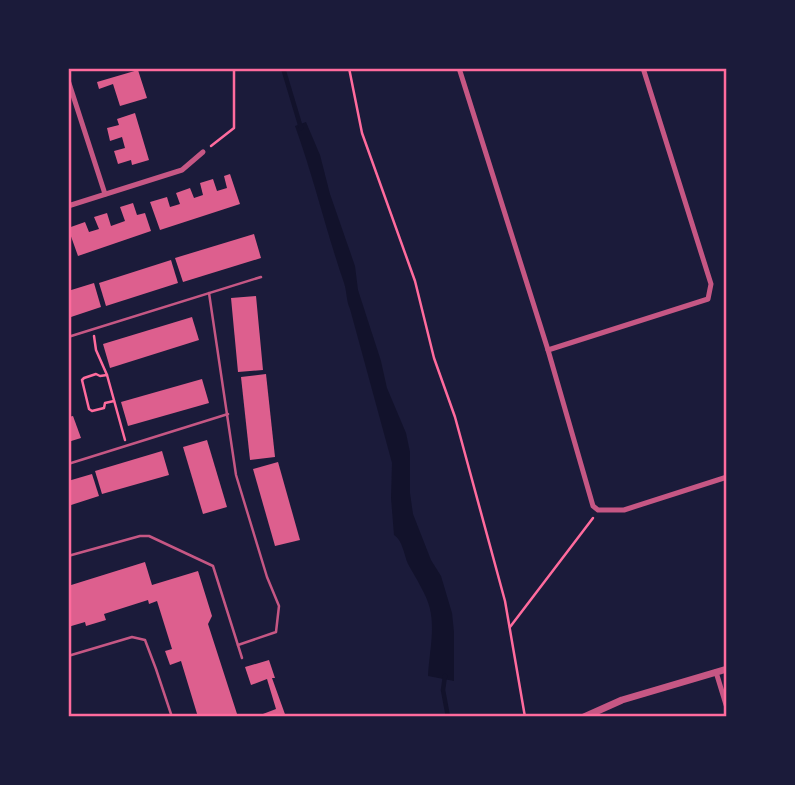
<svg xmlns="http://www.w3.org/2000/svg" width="795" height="785" font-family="'Times New Roman',serif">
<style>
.water{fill:#12122b}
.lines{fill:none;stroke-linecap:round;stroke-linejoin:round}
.stream{stroke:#12122b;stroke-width:4.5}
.building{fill:#dd5f8e}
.path{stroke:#ff6b9d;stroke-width:2.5}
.service{stroke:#c65784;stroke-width:2.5}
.minor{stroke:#c65784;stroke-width:5}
.tertiary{stroke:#c65784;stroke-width:7}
.neatline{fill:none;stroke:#ff6b9d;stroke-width:2.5}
</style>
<rect width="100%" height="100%" fill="#1b1b3a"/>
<path class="water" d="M306,122l14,33 10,39 25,72 3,24 23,71 6,27 19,45 4,19v41l3,21 18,46 10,16 11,37 2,19v49l-26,-5c1,-22 7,-45 2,-67 -4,-16 -14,-30 -22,-45 -4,-9 -5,-23 -14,-29l-3,-37 1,-35 -42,-154c-4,-9 -3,-17 -6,-26 -18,-52 -30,-105 -49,-157z"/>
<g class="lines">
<g class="stream">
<polyline points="283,68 301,128"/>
<polyline points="445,676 443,690 448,717"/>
</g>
</g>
<g class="building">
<polygon points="138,70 147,98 120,106 113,84 99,89 97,82"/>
<polygon points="135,113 149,160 132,165 131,160 118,164 114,151 125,148 122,137 110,141 107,128 119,125 117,119"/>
<polygon points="230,174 240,204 160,230 150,202 167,197 170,207 180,204 176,193 190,188 194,198 203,195 200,183 213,179 217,191 227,188 224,176"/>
<polygon points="133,203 137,215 145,213 151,231 78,256 68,228 85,222 89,232 99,229 94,217 107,213 111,226 125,221 120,207"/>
<polygon points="254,234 261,258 183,282 175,258"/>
<polygon points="171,260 178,283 106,306 99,283"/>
<polygon points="94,283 101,307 68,318 68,291"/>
<polygon points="256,296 263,370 238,372 231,298"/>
<polygon points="192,317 199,340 110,368 103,344"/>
<polygon points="266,374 275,457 250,460 241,377"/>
<polygon points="202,379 209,403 128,426 121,402"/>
<polygon points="73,416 81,438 68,442 68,417"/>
<polygon points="207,440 227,507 203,514 183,447"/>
<polygon points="162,451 169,475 102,494 95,471"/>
<polygon points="278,462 300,540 275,546 253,469"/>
<polygon points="92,474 99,496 68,506 68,481"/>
<polygon points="145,562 152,585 198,571 212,616 208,624 238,717 198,717 181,661 170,665 165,651 172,649 157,601 149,604 148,600 104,614 106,620 86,626 85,622 68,627 68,586"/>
<polygon points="269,660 275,678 272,678 286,717 255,717 276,709 267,679 251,685 245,667"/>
</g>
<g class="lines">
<g class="path">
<polyline points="349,68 362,133 415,281 434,358 455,417 505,601 525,717"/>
<polyline points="211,146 234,128 234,68"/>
<polyline points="94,336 96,350 107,375 125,440"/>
<polyline points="107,375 100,376 96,374 84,378 82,380 89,409 92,411 104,408 105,403 114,401"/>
<polyline points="510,627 593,518"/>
</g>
<g class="service">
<polyline points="209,293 236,475 267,577 279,606 276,632 238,645"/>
<polyline points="68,337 261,277"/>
<polyline points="68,464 228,414"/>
<polyline points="68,556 140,536 149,536 213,566 242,658"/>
<polyline points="68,656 132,637 145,640 156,669 172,717"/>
</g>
<g class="minor">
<polyline points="459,68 548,350 593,506 598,510 624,510 727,477"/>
<polyline points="68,80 105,194"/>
<polyline points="68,206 182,170 203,152"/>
<polyline points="548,350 708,299 711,284 643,68"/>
<polyline points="716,672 727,708"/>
</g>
<polyline class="tertiary" points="584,717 622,700 727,669"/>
</g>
<rect width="795" height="785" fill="none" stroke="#1b1b3a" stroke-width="140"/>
<rect x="70" y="70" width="655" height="645" class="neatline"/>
</svg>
